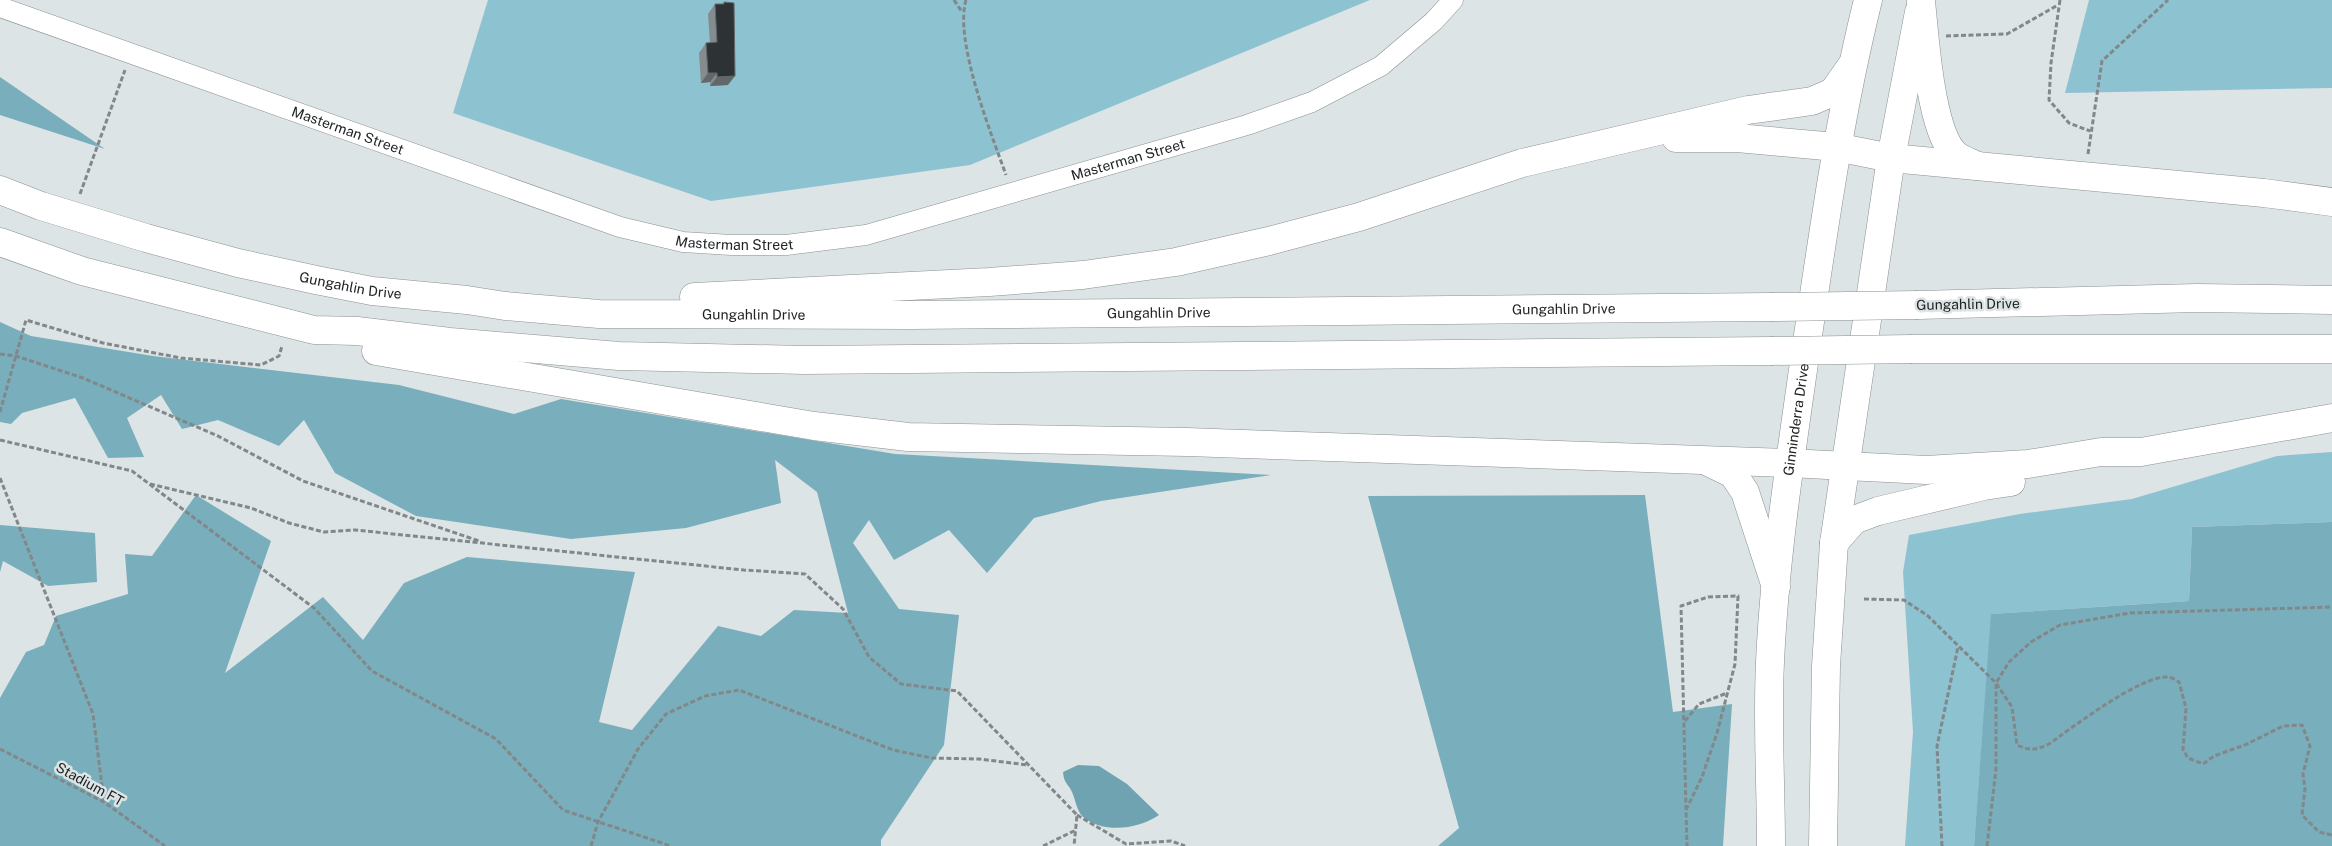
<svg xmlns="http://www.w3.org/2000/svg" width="2332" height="846" font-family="'Public Sans',sans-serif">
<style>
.green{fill:#8dc2d1}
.forest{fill:#79aebc}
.water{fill:#6fa3b1}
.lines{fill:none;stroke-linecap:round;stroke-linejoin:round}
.street-casing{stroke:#8a9092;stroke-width:21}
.primary-casing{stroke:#8a9092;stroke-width:29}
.highway-casing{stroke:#8a9092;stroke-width:29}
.path{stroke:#828789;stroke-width:3;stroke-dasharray:5 2.5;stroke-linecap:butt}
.street{stroke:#fff;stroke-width:20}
.primary{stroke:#fff;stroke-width:28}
.highway{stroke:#fff;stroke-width:28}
.highway-bridge-casing{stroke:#8a9092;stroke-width:29;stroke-linecap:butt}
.highway-bridge{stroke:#fff;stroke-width:28}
.wall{fill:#858c8d}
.shaded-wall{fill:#626869}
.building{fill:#2d3334;stroke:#626869}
.labels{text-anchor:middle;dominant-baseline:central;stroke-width:5;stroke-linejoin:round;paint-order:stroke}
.street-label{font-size:14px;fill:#212425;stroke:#dde4e6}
</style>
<rect width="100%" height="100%" fill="#dde4e6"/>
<g class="green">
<polygon points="488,0 1370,0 970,165 711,201 453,113"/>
<polygon points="2089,0 2332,0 2332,88 2065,93"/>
<polygon points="2332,452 2332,522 2192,527 2189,601 1992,614 1974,846 1905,846 1913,732 1903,572 1909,535 2020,514 2132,499 2277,456"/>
</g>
<g class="forest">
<polygon points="0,77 105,149 0,115"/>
<polygon points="0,322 31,336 153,356 399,385 514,414 561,399 895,454 1271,475 1101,501 1034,518 987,573 949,530 894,560 869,520 853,543 899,609 959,615 944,745 881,840 881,846 0,846 0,698 26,652 44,645 56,616 128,594 125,554 152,556 196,495 271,541 225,673 323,597 363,640 404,583 467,557 635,572 599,722 632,730 718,626 761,636 794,610 848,613 817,492 775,460 781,503 686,528 571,539 416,516 335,473 304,420 279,446 218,420 182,429 161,395 127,418 144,457 108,458 75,398 22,413 11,424 0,422"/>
<polygon points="1645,495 1673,712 1732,704 1723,846 1438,846 1459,828 1368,496"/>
<polygon points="2332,522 2332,846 1974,846 1991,614 2189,601 2192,527"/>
<polygon points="0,525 95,533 97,582 48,586 3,561 0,572"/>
</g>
<path class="water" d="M1078,765l21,1 28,18 32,31c-19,13 -52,19 -73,4 -9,-5 -10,-18 -14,-27 -4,-9 -8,-8 -9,-20z"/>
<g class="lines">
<g class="street-casing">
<g id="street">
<path id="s1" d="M0,7l620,220 63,15 48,3h55l80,-10 381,-110 65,-23 69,-36 53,-45 19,-21"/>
</g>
</g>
<g class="primary-casing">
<g id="primary">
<polyline points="1836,147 1891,158"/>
<polyline points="1790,463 1846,466"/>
<path id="s2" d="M1771,846c0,-61 -4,-123 -1,-184 5,-107 22,-214 37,-320 17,-115 33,-229 61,-342"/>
<polyline points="1823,846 1826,666 1834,543 1891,158 1919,12"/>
</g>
</g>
<g class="highway-casing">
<g id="highway">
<path d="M1921,2c4,34 9,133 36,154 6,4 14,7 21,10"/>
<polyline points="1676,138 1737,138 1836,147"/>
<polyline points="1891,158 2264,193 2332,202"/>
<path id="s3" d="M0,190l41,16 105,32 92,25 78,17 56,11 95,9 38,6 94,8 312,1 860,-8"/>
<polyline points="0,242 82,271 314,330 357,331 450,342 619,356 804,360 1771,351"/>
<polyline points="694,297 989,282 1083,275 1176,262 1269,241 1359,217 1522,163 1748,110 1812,101 1833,92 1852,65"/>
<polyline points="1918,305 2197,298 2332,300"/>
<polyline points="1912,349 2332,349"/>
<polyline points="376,351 814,426 908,437 1187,442 1790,463"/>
<polyline points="1706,461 1733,474 1745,492 1776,587"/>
<polyline points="1846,466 1926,470 2028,464 2101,452 2141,452 2332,418"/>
<polyline points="1834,543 1854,520 1878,511 1984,486 2011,482"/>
</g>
</g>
<g class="path">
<polyline points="954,0 962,12"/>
<path d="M966,0c-12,41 25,133 40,175"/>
<polyline points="2060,0 2051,63 2049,100 2069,123 2090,131"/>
<polyline points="1946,36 2007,34 2058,5"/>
<polyline points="2088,154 2102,61 2168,0"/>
<polyline points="80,194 125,70"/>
<polyline points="0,354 16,356 83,378 218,436 303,481 479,541"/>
<polyline points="0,412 26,320 103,343 181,358 261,365 279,356 282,346"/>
<polyline points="0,440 132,471 314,608 372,671 496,739 563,810 671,846"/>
<polyline points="0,478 93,714 104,802"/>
<polyline points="150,484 251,508 289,523 324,532 355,530 744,570 805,574 843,609 869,657 901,684 957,691 1077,815 1074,846"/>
<path d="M1864,599l40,1 24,16 68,67 16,24 5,38c12,6 20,5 32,-1 24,-17 92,-69 119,-67 3,0 8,3 11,5l7,26 -3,42 5,8 15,6 11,-8 31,-11 38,-19 19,-1 8,21 -7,28 2,15 -3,26 17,17 13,3"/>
<polyline points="1685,721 1699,704 1727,693"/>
<polyline points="0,749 104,802 165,846"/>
<polyline points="1686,810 1681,606 1708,597 1738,596 1735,664 1717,733 1702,777 1686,810 1687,846"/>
<polyline points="1077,815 1126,844 1171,841 1185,846"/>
<polyline points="591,846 598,822 638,749 666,714 705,696 739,690 893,750 932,758 979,759 1028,765"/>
<polyline points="1043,846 1076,830"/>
<polyline points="1942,846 1937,746 1958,647"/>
<polyline points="1987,846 1996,769 1996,683 2009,662 2031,642 2060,625 2130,613 2332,607"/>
</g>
<use href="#street" class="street"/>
<use href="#primary" class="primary"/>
<use href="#highway" class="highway"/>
<g class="highway-bridge-casing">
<g id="highway-bridge">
<polyline points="1771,307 1918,305"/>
<polyline points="1771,351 1912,349"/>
</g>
</g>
<use href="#highway-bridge" class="highway-bridge"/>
</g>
<polygon class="wall" points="724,2 728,85 710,86 710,82 701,83 699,53 706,43 710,43 708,14 715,4 722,4"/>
<g class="shaded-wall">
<polygon points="708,73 717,73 710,82 701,83"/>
<polygon points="735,76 728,85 710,86 717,77"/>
</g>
<polygon class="building" points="724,2 734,3 735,76 717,77 717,73 708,73 706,43 717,42 715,4 724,4"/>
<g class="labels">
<g class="street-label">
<text stroke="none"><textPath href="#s1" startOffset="369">Masterman Street</textPath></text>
<text stroke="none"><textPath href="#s1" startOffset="1179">Masterman Street</textPath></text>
<text stroke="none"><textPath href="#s1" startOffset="774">Masterman Street</textPath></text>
<text stroke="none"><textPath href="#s3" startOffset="364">Gungahlin Drive</textPath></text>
<text transform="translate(1968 304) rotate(-1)">Gungahlin Drive</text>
<text stroke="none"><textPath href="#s3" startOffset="1579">Gungahlin Drive</textPath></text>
<text stroke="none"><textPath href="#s3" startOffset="1174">Gungahlin Drive</textPath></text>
<text stroke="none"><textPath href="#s3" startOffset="769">Gungahlin Drive</textPath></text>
<text stroke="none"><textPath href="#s2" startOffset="428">Ginninderra Drive</textPath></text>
<text transform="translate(90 784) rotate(29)">Stadium FT</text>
</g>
</g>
</svg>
